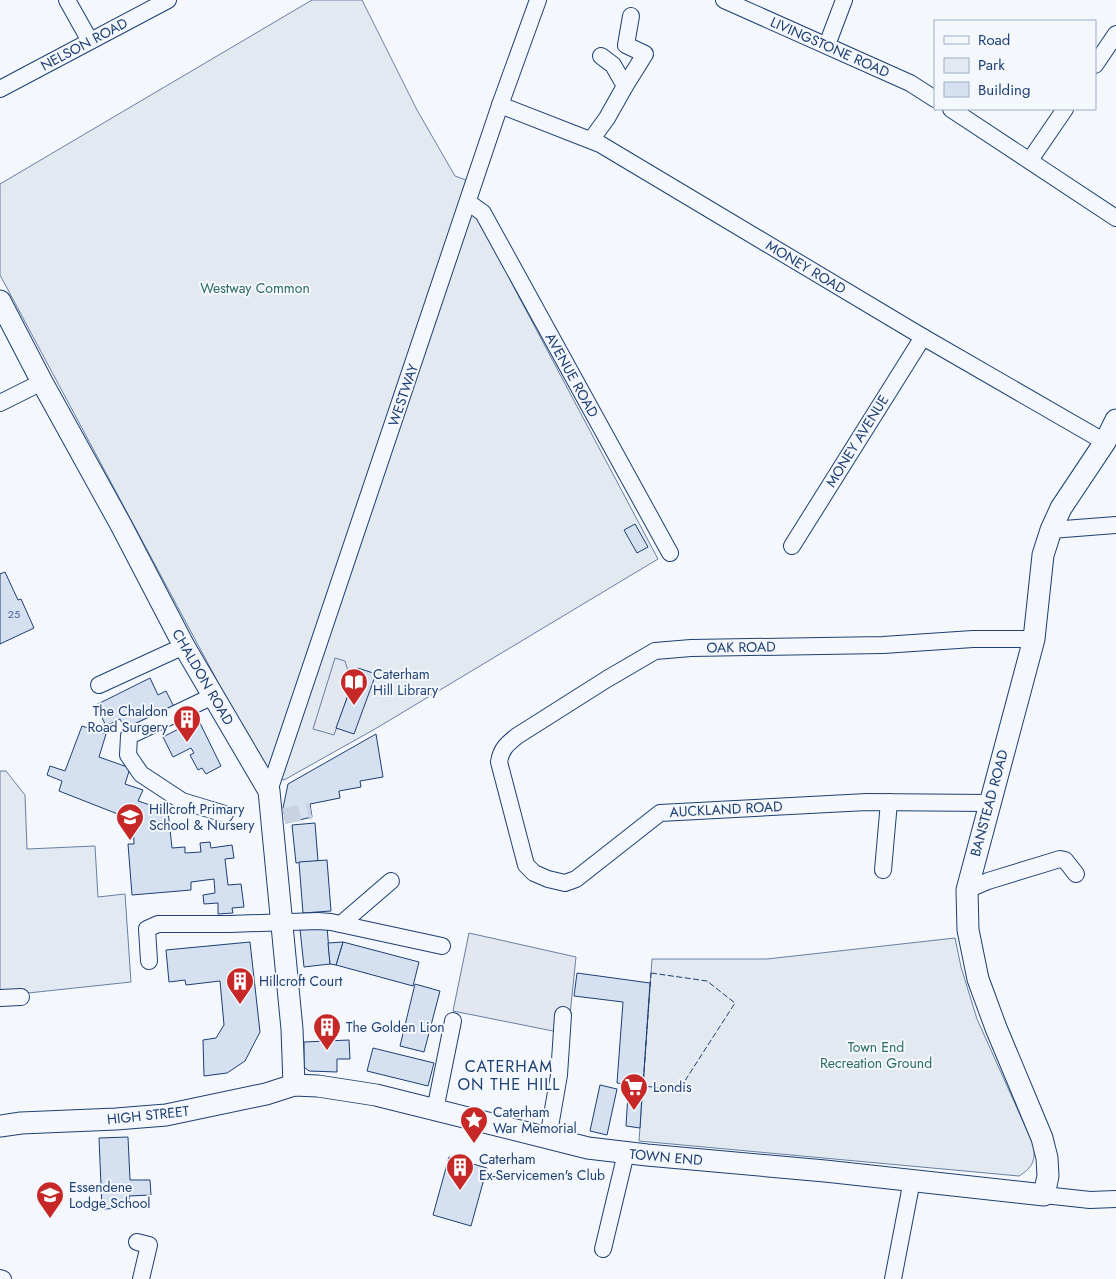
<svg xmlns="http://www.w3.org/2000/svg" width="1116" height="1279" font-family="Jost,sans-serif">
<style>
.green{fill:#e3e9f0;stroke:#687fa3}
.parking{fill:#e3e8f0;stroke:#687fa3}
.building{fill:#d5e0f0;stroke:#1d3f73}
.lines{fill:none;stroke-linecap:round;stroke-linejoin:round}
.minor-tunnel{stroke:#c9d2e0;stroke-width:16;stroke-dasharray:16 8;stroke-linecap:butt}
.minor-casing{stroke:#1d3f73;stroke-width:18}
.major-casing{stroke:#1d3f73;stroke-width:23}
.minor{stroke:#f4f7fb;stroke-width:16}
.major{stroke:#f4f7fb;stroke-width:21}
.fence{stroke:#1d3f73;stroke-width:1;stroke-dasharray:6 2.5;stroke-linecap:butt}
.labels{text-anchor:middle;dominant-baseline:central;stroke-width:4;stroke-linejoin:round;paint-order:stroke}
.number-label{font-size:11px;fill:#4b6792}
.street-label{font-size:14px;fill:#1d3f73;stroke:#f4f7fb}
.park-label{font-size:14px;fill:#2c6c60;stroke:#f4f7fb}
.poi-label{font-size:14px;fill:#1d3f73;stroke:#f4f7fb;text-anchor:start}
.quarter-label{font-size:16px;letter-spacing:1px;fill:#1d3f73;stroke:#f4f7fb}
</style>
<rect width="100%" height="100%" fill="#f4f7fb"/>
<g class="green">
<polygon points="312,0 362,0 417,110 455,176 466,180 458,205 478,216 519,297 658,559 375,729 284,780 266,772 0,275 0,184"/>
<polygon points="0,771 6,771 25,795 27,849 95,846 98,897 125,894 131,982 0,996"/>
<path d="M955,938l6,29 16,52 57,127c1,15 -1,21 -15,30l-380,-35 13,-182h115z"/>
</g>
<g class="parking">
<polygon points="335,658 345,661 352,684 334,735 313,729"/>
<polygon points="469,933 576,957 568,1034 453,1011"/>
</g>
<g class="building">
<polygon points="635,524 648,547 637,553 624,530"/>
<polygon points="5,572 18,600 21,599 34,628 0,644 0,574"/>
<polygon points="358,668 376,674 354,734 336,728"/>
<polygon points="150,678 158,695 166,691 174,707 126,731 120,719 106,726 96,705"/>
<polygon points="198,719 221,766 206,774 202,768 198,770 190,755 194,753 191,748 173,757 163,737"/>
<polygon points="82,726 106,734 99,757 130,768 125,784 143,790 138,801 168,811 172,848 185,847 185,853 201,852 200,843 210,842 211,848 232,845 234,858 225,859 228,885 241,884 244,907 232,908 233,913 218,914 218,903 204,904 203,895 215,893 214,879 191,882 191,890 132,895 128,844 134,844 133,820 59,791 62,781 47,775 50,766 65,771"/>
<polygon points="376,734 383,777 360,781 361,787 339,791 340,798 310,804 312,817 286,823 283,808 288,784"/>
<polygon points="315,823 318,861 296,863 292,825"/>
<polygon points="327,860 331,911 303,913 299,862"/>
<polygon points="327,926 330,964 304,967 300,929"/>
<polygon points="250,942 260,1032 245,1061 227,1073 204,1076 203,1040 216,1038 224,1025 220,981 186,985 185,980 169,982 166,950"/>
<polygon points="343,942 419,962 413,986 336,965"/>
<polygon points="343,942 336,965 330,964 328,943"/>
<polygon points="577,973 650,983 643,1086 617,1083 623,1002 574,996"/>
<polygon points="415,984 440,991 424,1052 400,1046"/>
<polygon points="349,1040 350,1059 337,1059 337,1072 309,1071 304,1067 304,1042"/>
<polygon points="373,1048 434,1063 428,1086 367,1071"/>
<polygon points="600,1085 617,1089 607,1135 590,1131"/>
<polygon points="628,1094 642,1095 640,1128 626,1126"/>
<polygon points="128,1137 130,1180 150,1180 151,1195 129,1196 129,1208 102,1209 99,1138"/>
<polygon points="449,1157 487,1168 471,1226 433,1215"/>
</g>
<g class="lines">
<polyline class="minor-tunnel" points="284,816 311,811"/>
<g class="minor-casing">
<g id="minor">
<polyline points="67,0 90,41"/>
<polyline points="724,0 910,83 935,99"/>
<polyline points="827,45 844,0"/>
<polyline points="1095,65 1116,34"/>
<polyline points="625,86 645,54 626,45 631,16"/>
<polyline points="0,89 168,0"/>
<polyline points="500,105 600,144 923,337 1105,442"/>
<polyline points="951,109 1116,218"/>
<polyline points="591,140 607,118 625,86 613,65 601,56"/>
<polyline points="1030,160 1065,109"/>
<polyline points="468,202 483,213 670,553"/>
<polyline points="0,403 42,382"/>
<polyline points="1051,530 1116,525"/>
<polyline points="792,546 923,337"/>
<polyline points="99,685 184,646"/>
<polyline points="213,696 129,736 128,755 141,774 182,801 225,814"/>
<polyline points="269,791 500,105 538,0"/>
<path d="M989,803l-122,-1 -207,11 -84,66 -11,4 -17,-4 -14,-6 -8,-8 -27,-103c2,-13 8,-18 18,-26l90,-57 48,-28 36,-3 192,-3 90,-6h61"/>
<polyline points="883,870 889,802"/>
<polyline points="967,890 988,881 1060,859 1065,860 1076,874"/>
<polyline points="341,924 391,881"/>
<polyline points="149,961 147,929 158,924 230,924 318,921 331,922 442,946"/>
<polyline points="0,998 21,997"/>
<polyline points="435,1110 453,1021"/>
<polyline points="548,1138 559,1075 563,1015"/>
<polyline points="1044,1195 1090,1200 1116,1199"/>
<polyline points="137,1242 149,1245 141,1279"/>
<polyline points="603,1249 626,1153"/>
<polyline points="0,1278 3,1279"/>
<polyline points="893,1279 912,1180"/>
</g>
</g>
<g class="major-casing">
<g id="major">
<polyline points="0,301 42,382 121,525 184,646 269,791 292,1029 294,1085"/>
<polyline points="0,1126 21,1123 116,1119 166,1115 266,1094 294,1085 318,1086 376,1095 588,1148 647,1155 825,1171 1044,1195 1048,1176 1047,1158 1042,1138 996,1028 978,979 968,930 967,890 1034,639 1043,555 1051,530 1061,508 1105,442 1116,420"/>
</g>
</g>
<use href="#minor" class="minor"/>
<use href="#major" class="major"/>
<polygon class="fence" points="651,973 707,981 735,1003 679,1090 643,1086"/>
</g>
<defs>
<g id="library-pin" transform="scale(1.4375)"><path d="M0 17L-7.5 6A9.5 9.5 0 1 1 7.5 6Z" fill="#c62828" stroke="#f4f7fb"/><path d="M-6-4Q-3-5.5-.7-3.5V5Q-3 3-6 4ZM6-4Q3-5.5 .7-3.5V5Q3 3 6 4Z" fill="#fff"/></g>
<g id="building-pin" transform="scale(1.4375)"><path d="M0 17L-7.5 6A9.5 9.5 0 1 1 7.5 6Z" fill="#c62828" stroke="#f4f7fb"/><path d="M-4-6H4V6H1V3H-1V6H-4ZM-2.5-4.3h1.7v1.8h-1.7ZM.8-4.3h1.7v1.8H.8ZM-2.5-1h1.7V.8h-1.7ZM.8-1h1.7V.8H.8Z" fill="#fff"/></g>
<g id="school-pin" transform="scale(1.4375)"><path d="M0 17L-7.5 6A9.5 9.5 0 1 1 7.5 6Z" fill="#c62828" stroke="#f4f7fb"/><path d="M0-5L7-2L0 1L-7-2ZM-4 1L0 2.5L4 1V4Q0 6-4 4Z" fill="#fff"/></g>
<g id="supermarket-pin" transform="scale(1.4375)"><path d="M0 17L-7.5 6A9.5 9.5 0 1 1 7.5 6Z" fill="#c62828" stroke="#f4f7fb"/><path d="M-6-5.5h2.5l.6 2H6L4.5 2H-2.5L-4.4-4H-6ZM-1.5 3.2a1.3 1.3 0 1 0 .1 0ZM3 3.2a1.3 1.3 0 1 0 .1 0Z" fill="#fff"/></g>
<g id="sight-pin" transform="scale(1.4375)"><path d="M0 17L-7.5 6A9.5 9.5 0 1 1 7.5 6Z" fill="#c62828" stroke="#f4f7fb"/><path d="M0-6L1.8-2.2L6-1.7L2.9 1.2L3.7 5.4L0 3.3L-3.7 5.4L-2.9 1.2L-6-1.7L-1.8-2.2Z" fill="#fff"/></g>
</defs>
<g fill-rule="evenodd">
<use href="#library-pin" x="354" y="682"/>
<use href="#building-pin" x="187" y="719"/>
<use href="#school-pin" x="130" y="817"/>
<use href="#building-pin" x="240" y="981"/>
<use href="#building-pin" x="327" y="1027"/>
<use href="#supermarket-pin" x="634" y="1087"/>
<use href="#sight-pin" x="474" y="1120"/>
<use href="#building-pin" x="460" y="1167"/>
<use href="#school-pin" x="50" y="1195"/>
</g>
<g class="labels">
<g class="number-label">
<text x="14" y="614">25</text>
</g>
<g class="street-label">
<text transform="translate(84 44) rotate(-28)">NELSON ROAD</text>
<text transform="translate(830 47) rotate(24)">LIVINGSTONE ROAD</text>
<text transform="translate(806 267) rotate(31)">MONEY ROAD</text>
<text transform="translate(572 375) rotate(61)">AVENUE ROAD</text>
<text transform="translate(403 395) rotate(-71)">WESTWAY</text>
<text transform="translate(857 441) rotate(-58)">MONEY AVENUE</text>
<text transform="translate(741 647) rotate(-1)">OAK ROAD</text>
<text transform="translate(203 677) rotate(60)">CHALDON ROAD</text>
<text transform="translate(989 803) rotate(-75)">BANSTEAD ROAD</text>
<text transform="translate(726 809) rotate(-3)">AUCKLAND ROAD</text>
<text transform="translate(148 1115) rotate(-6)">HIGH STREET</text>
<text transform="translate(666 1157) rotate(5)">TOWN END</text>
</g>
<g class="park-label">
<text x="255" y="288">Westway Common</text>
<text x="876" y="1047">Town End<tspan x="876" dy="16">Recreation Ground</tspan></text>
</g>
<g class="poi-label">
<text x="373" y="674">Caterham<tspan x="373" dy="16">Hill Library</tspan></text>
<text x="168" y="711" text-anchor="end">The Chaldon<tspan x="168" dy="16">Road Surgery</tspan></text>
<text x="149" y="809">Hillcroft Primary<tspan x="149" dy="16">School &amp; Nursery</tspan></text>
<text x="259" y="981">Hillcroft Court</text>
<text x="346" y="1027">The Golden Lion</text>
<text x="653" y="1087">Londis</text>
<text x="493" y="1112">Caterham<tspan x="493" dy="16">War Memorial</tspan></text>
<text x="479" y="1159">Caterham<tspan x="479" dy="16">Ex-Servicemen's Club</tspan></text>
<text x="69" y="1187">Essendene<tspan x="69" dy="16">Lodge School</tspan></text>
</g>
<g class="quarter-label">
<text x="509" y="1066">CATERHAM<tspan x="509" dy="18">ON THE HILL</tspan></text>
</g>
</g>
<rect x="934" y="20" width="162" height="90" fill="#f4f7fb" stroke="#9eadc5"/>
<rect x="944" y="36" width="25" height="8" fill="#f4f7fb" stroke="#9eadc5"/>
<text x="978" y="45" font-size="15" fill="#1d3f73">Road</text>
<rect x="944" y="58" width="25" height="15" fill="#e3e9f0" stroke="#9eadc5"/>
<text x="978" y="70" font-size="15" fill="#1d3f73">Park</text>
<rect x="944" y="82" width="25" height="15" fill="#d5e0f0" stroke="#9eadc5"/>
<text x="978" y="95" font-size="15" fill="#1d3f73">Building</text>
</svg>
